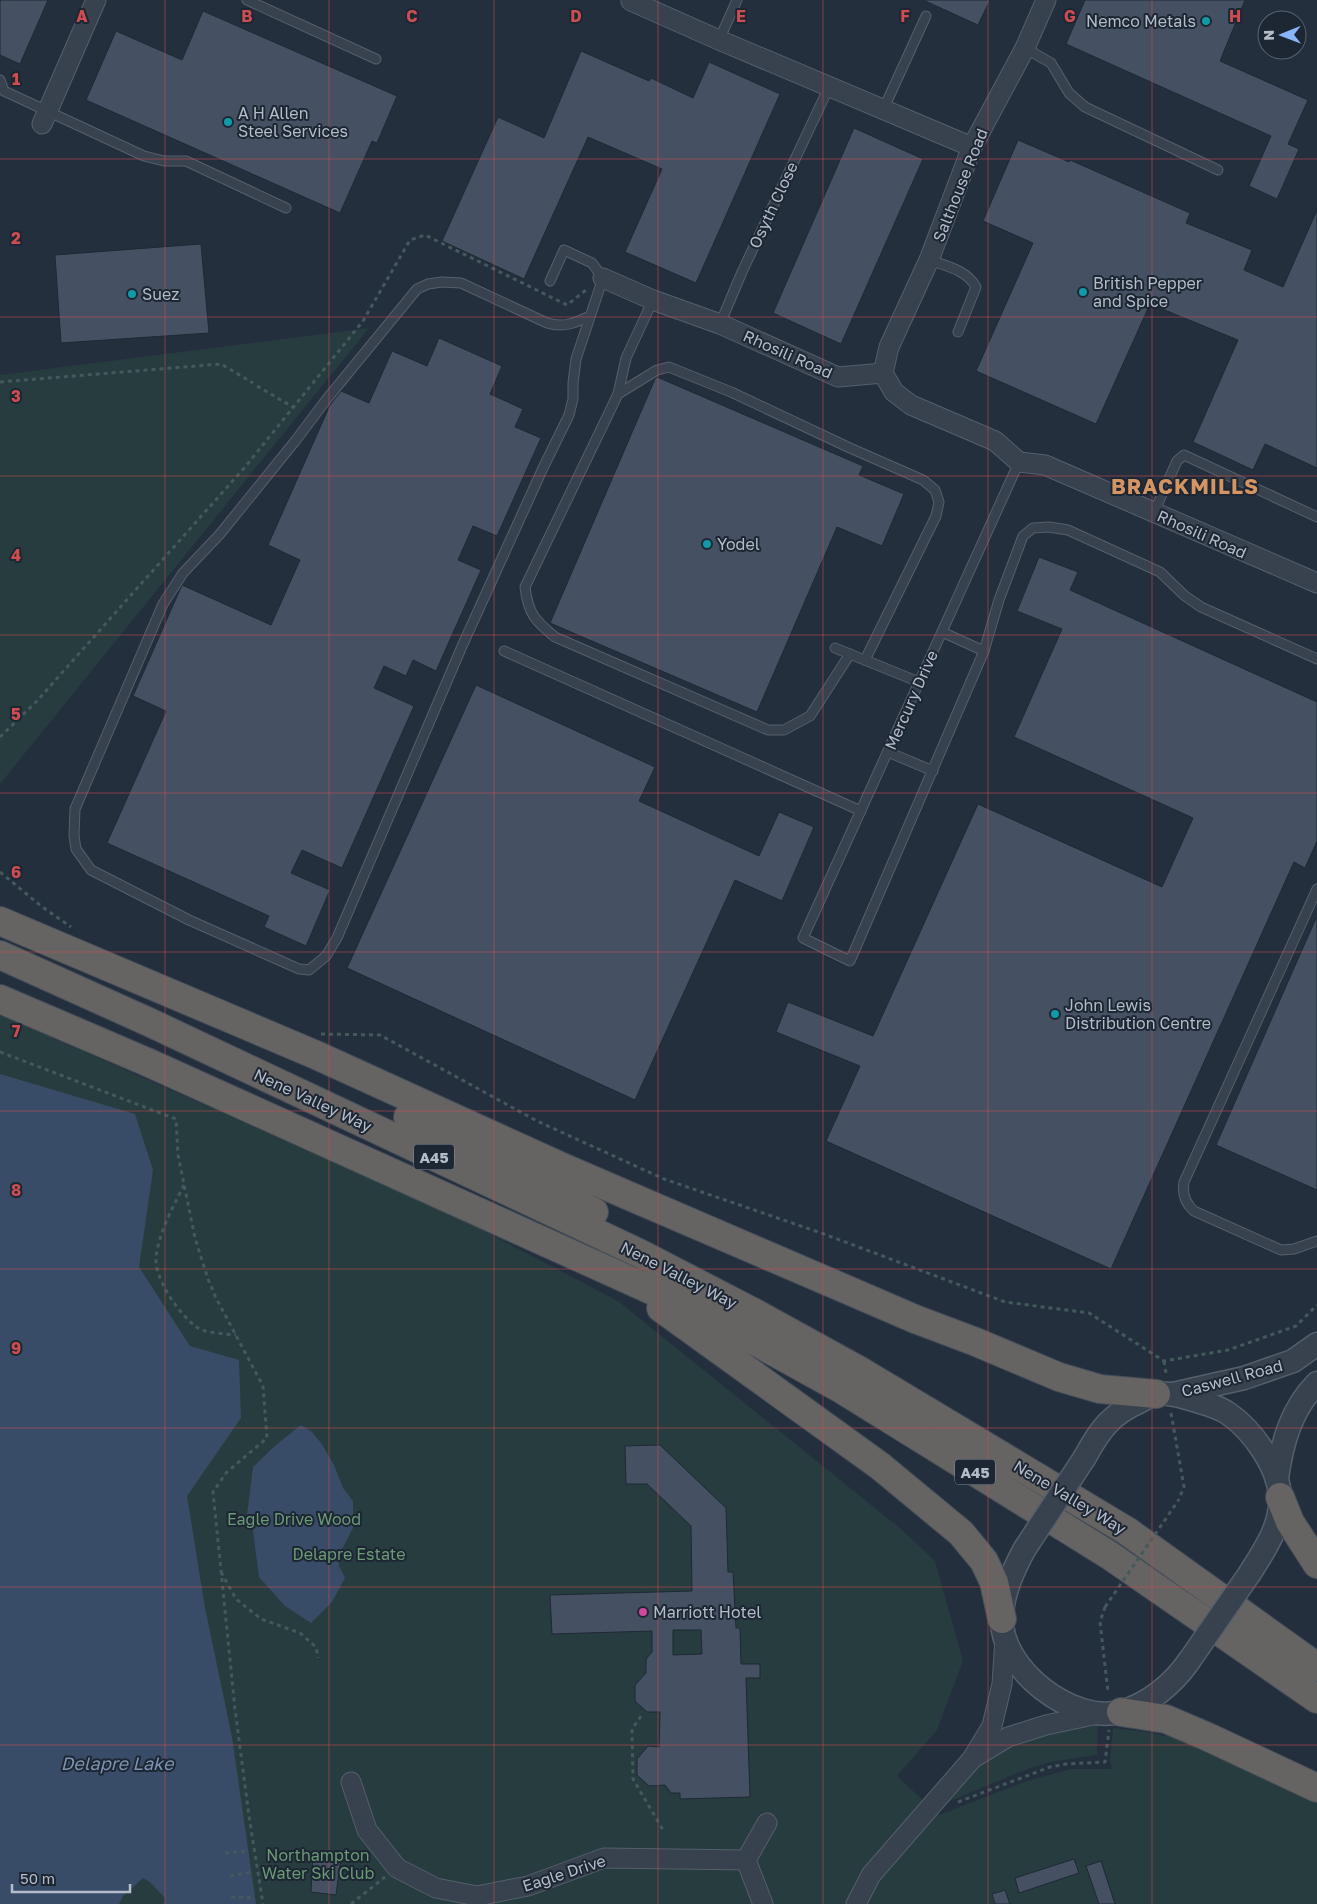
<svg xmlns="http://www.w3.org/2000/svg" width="1317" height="1904" font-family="'Golos Text',sans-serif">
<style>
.green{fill:#263c3f}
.water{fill:#394c67}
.building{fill:#455162;stroke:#1f2835;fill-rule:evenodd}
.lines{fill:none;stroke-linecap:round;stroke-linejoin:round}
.service-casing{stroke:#565f6c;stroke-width:11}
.minor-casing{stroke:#565f6c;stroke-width:21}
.tertiary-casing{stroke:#565f6c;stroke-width:25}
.trunk-casing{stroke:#434c59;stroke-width:30}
.path{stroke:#44595c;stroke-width:3;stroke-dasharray:4 4;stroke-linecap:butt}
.service{stroke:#38414e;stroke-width:9}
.minor{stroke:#38414e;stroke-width:19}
.tertiary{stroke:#38414e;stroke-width:22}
.trunk{stroke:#656462;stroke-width:28}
.tertiary-bridge-casing{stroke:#565f6c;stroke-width:25;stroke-linecap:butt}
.path-bridge{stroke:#44595c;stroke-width:3;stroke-dasharray:4 4;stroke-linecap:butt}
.tertiary-bridge{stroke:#38414e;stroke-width:22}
.grid{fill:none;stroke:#ce4d50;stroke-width:1;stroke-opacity:0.55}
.culture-dot{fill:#0f9aa8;stroke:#1d2633;stroke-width:2}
.hotel-dot{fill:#d1479c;stroke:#1d2633;stroke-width:2}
.labels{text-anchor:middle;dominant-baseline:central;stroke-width:4;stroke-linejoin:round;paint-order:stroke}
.shield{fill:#1d2633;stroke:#878f9c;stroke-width:1}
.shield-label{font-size:15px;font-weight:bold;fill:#b4bcc9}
.poi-label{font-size:16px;fill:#b4bcc9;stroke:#1d2633;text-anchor:start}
.street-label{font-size:16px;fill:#b4bcc9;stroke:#1d2633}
.park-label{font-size:16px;fill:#6b9a76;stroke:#1d2633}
.water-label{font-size:18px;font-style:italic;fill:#7c92b1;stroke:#1d2633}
.district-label{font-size:21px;font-weight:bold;letter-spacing:1px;fill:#d59563;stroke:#1d2633}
.grid-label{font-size:16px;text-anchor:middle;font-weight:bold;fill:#ce4d50;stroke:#1d2633;stroke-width:4;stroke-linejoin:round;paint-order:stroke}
</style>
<rect width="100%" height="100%" fill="#242f3e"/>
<g class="green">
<polygon points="369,328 0,784 0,375"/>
<polygon points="0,1013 46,1035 450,1213 618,1301 901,1529 935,1561 963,1661 937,1730 897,1776 939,1815 1027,1781 1071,1769 1112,1769 1110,1762 1113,1728 1146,1732 1186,1740 1317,1800 1317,1904 0,1904"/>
<path d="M1098,1725l-1,30 -47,7 -28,9 -74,31 -3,-1 1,-6c11,-10 22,-22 35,-30 40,-27 71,-34 117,-40z"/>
</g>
<g class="water">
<polygon points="0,1074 135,1114 153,1170 139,1267 190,1346 239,1360 241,1418 187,1496 205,1608 232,1737 256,1904 164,1904 165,1898 150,1882 143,1878 123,1896 119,1904 0,1904"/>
<polygon points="301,1425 311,1431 321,1443 334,1465 343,1488 353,1501 353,1528 340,1553 339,1566 345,1578 332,1602 311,1623 285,1606 259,1577 253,1531 247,1515 253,1467 276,1445"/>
</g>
<g class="building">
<polygon points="0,0 48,0 20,64 0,55"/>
<polygon points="923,0 990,0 978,25"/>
<polygon points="1085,0 1245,0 1220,61 1308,100 1288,144 1299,149 1277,199 1249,186 1271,136 1066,44"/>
<polygon points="203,11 397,96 377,143 372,141 340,213 86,100 116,31 182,60"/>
<polygon points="581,51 649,81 651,78 693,98 709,62 780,94 696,283 625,252 662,169 588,137 524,279 442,241 498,117 544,138"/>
<polygon points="854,128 923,159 841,344 773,313"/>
<polygon points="1018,140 1069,162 1070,160 1190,213 1186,223 1252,250 1244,270 1283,287 1317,210 1317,468 1265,444 1253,470 1193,442 1238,340 1150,304 1096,424 976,371 1033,243 983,221"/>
<polygon points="201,244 209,333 61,343 55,255"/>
<polygon points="439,338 502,366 490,394 523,409 515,427 541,438 497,536 473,526 458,560 481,570 436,671 413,660 406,676 384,666 374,688 414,706 342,868 302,850 291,873 330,890 306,946 264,927 269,916 107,843 166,711 133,696 182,585 271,625 300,560 268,545 330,405 341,391 369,403 392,351 427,366"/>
<polygon points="657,377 863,466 859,475 904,494 882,546 837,527 757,712 550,623 655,379"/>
<polygon points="1039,557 1078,572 1070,590 1317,702 1317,841 1305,868 1294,862 1111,1269 826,1141 860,1066 776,1032 788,1002 873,1036 978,804 1162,887 1193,818 1014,737 1062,629 1017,611"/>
<polygon points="476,685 655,767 639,801 759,856 779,812 814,827 782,901 735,880 635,1100 347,968"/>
<polygon points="1317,916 1317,1190 1216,1145"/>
<path d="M660,1445l66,63 2,64h5l3,56h4l1,36h19v14h-14l4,119 -70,2v-6h-9l-6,-8 -16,1 -12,-11v-16l11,-13 11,1 1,-35h-13l-12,-11v-16l11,-12v-14l6,-7v-21l-100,3 -2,-39 142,-4 -1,-65 -44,-42h-21l-1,-38zM673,1630h28l1,24 -29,1z"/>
<polygon points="313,1854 341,1857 336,1895 311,1892"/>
<polygon points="1074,1859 1079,1873 1019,1893 1015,1878"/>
<polygon points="1101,1861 1115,1904 1099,1904 1086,1866"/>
<polygon points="1005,1890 1010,1904 995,1904 992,1894"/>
</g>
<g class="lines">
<g class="service-casing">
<g id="service">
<polyline points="247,0 376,59"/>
<polyline points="719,40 737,0"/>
<polyline points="1025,48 1051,63 1069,93 1085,107 1218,170"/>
<polyline points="0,80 4,91 144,156 164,161 186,161 286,208"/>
<polyline points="883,110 926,16"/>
<path d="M929,260c17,6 38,10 47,27l-18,45"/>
<path d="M550,281l14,-31 28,13 11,15 -27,81 -3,24v16l-4,16 -26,53 -80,176 -126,294 -11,18 -17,14 -10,-1 -110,-49 -98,-50 -15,-21 -2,-13 1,-27 88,-205 20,-31 37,-39 76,-94 30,-40 91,-111 11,-5 14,-2 19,1 86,40c17,5 28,0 43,-7"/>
<polyline points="720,324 742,272 829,87"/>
<polyline points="618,394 626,358 653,300"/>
<polyline points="1154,512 1177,461 1184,455 1317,517"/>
<polyline points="942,632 984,651 850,961 803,938 1019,462"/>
<polyline points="835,648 919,682"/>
<polyline points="504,651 861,811"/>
<polyline points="984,651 999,600 1023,536 1033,528 1049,527 1068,530 1160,572 1185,596 1201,607 1317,659"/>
<path d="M850,654l-40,62 -26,14h-16l-213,-93c-20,-16 -27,-24 -30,-50l93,-193 39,-24 12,-3 62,25 119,56 73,32 12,10 4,12 -3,14 -71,144"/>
<polyline points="888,752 933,771"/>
<path d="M1317,889l-133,293c-2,11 1,21 10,29l87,39 13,-1 23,-8"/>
</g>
</g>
<g class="minor-casing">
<g id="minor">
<polyline points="631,1 719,40 972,147"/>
<polyline points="42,124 96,0"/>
<polyline points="603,278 653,300 720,324 838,377 883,373 894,392 911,405 995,441 1019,462 1045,465 1317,583"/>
<polyline points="883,373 889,347 929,260 972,147 1025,48 1046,0"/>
<polyline points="975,1757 1008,1737 1046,1725 1098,1714"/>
<polyline points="351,1782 367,1830 397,1868 436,1888 477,1896 528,1886 604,1858 746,1860"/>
<polyline points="763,1904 746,1860 767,1823"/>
<polyline points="856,1904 871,1875 972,1759 992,1726 1002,1684 1005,1638"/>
</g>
</g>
<g class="tertiary-casing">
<g id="tertiary">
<polyline points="1173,1394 1244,1378 1293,1361 1317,1344"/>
<path d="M1085,1457c14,-26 26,-43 54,-55 5,-3 12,-7 17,-8 12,-2 23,2 34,5 13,4 28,7 39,15 24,17 49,52 51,82 2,29 -15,53 -30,77"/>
<path d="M1277,1478c5,-35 14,-69 40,-95"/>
<path d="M1024,1550c-11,21 -22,44 -22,68 -2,51 70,106 118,94 28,-7 53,-28 69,-51"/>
</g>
</g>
<g class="trunk-casing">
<g id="trunk">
<polyline points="0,921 316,1055 562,1167 915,1319 976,1342 1059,1377 1100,1389 1156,1394"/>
<polyline points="0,955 151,1023 639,1253 753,1312 862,1372 1127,1531 1317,1667"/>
<polyline points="0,999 147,1062 713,1318 843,1390 1109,1555 1317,1699"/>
<polyline points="408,1117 594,1212"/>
<polyline points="661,1308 880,1466 961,1533 984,1561 994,1582 1002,1619"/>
<polyline points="1280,1497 1290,1522 1317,1564"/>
<polyline points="1121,1712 1166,1719 1208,1737 1317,1788"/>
</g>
</g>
<g class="path">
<polyline points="0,382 221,364 253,383"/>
<polyline points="257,386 293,407"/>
<polyline points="0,737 36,702 245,467 363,321 410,240 425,235 567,305 586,290"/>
<polyline points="0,872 41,906 71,927"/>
<polyline points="321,1034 380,1035 537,1121 664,1179 824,1234 1005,1302 1089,1313 1164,1361 1228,1350 1296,1326 1317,1305"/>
<polyline points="0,1052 176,1119 178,1155 195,1238 208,1279 216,1298 263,1386 267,1438 226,1473 213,1492 235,1709 249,1816 263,1904"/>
<path d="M184,1185c-11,22 -25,47 -28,72 -2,22 24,59 42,71 7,5 28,6 38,7"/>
<polyline points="1164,1361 1166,1373"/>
<polyline points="1171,1413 1184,1487 1178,1501"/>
<polyline points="221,1572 236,1599 261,1619 300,1633 316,1647 318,1658"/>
<polyline points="1105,1607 1100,1622 1108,1692"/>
<polyline points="641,1716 632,1729 633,1779 663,1830"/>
<polyline points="958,1802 1050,1767 1066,1764 1105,1762 1109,1730"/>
<polyline points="225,1853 249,1851"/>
<polyline points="230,1876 252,1872"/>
<polyline points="231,1897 255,1898"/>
<polyline points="351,1904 385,1877"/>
</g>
<use href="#service" class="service"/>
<use href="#minor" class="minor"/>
<use href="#tertiary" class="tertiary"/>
<use href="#trunk" class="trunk"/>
<g class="tertiary-bridge-casing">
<g id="tertiary-bridge">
<polyline points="1024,1550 1085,1457"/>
<polyline points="1189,1661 1250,1573"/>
</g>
</g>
<polyline class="path-bridge" points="1105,1607 1178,1501"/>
<use href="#tertiary-bridge" class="tertiary-bridge"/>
</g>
<path class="grid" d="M165,0v1904M329,0v1904M494,0v1904M658,0v1904M823,0v1904M988,0v1904M1152,0v1904M0,159h1317M0,317h1317M0,476h1317M0,635h1317M0,793h1317M0,952h1317M0,1111h1317M0,1269h1317M0,1428h1317M0,1587h1317M0,1745h1317"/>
<g class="culture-dot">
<circle cx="1206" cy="21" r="5"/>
<circle cx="228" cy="122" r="5"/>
<circle cx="1083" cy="292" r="5"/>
<circle cx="132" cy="294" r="5"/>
<circle cx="707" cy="544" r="5"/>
<circle cx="1055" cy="1014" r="5"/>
</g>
<circle class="hotel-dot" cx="643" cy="1612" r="5"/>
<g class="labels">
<g class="shield">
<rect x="414" y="1144.5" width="40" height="25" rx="4"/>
<rect x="955" y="1459.5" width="40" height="25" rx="4"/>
</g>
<g class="shield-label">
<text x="434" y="1157">A45</text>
<text x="975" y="1472">A45</text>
</g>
<g class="poi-label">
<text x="1196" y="21" text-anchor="end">Nemco Metals</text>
<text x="238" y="113">A H Allen<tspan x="238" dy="18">Steel Services</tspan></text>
<text x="1093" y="283">British Pepper<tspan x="1093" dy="18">and Spice</tspan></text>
<text x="142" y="294">Suez</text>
<text x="717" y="544">Yodel</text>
<text x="1065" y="1005">John Lewis<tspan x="1065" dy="18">Distribution Centre</tspan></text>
<text x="653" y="1612">Marriott Hotel</text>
</g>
<g class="street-label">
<text transform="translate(960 185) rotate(-68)">Salthouse Road</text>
<text transform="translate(773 205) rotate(-65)">Osyth Close</text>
<text transform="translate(788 354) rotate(24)">Rhosili Road</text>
<text transform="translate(1202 534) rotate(24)">Rhosili Road</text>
<text transform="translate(911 700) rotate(-66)">Mercury Drive</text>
<text transform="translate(313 1100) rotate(25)">Nene Valley Way</text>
<text transform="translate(679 1275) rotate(27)">Nene Valley Way</text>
<text transform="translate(1232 1378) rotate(-15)">Caswell Road</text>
<text transform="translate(1070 1497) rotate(31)">Nene Valley Way</text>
<text transform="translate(564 1873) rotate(-18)">Eagle Drive</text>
</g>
<g class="park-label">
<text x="294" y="1519">Eagle Drive Wood</text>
<text x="349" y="1554">Delapre Estate</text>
<text x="318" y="1855">Northampton<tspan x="318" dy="18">Water Ski Club</tspan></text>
</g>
<g class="water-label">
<text x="117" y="1763">Delapre Lake</text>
</g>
<g class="district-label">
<text x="1185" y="486">BRACKMILLS</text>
</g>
</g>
<g class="grid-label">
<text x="82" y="22">A</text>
<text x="247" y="22">B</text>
<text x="412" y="22">C</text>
<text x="576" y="22">D</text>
<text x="741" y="22">E</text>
<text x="905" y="22">F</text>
<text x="1070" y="22">G</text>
<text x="1235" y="22">H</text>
<text x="16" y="85">1</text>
<text x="16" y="244">2</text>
<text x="16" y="402">3</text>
<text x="16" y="561">4</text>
<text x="16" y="720">5</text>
<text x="16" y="878">6</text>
<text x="16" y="1037">7</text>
<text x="16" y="1196">8</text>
<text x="16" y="1354">9</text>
</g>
<g transform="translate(1282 35) rotate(269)"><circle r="24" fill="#1d2633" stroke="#59626f"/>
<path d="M0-4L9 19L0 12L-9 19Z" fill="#8ab4f8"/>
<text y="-8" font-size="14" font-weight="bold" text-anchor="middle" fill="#b4bcc9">N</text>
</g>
<path d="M12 1884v8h118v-8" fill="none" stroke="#b4bcc9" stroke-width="2.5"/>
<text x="20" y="1884" font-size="15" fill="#b4bcc9" stroke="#1d2633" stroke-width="4" paint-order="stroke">50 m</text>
</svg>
